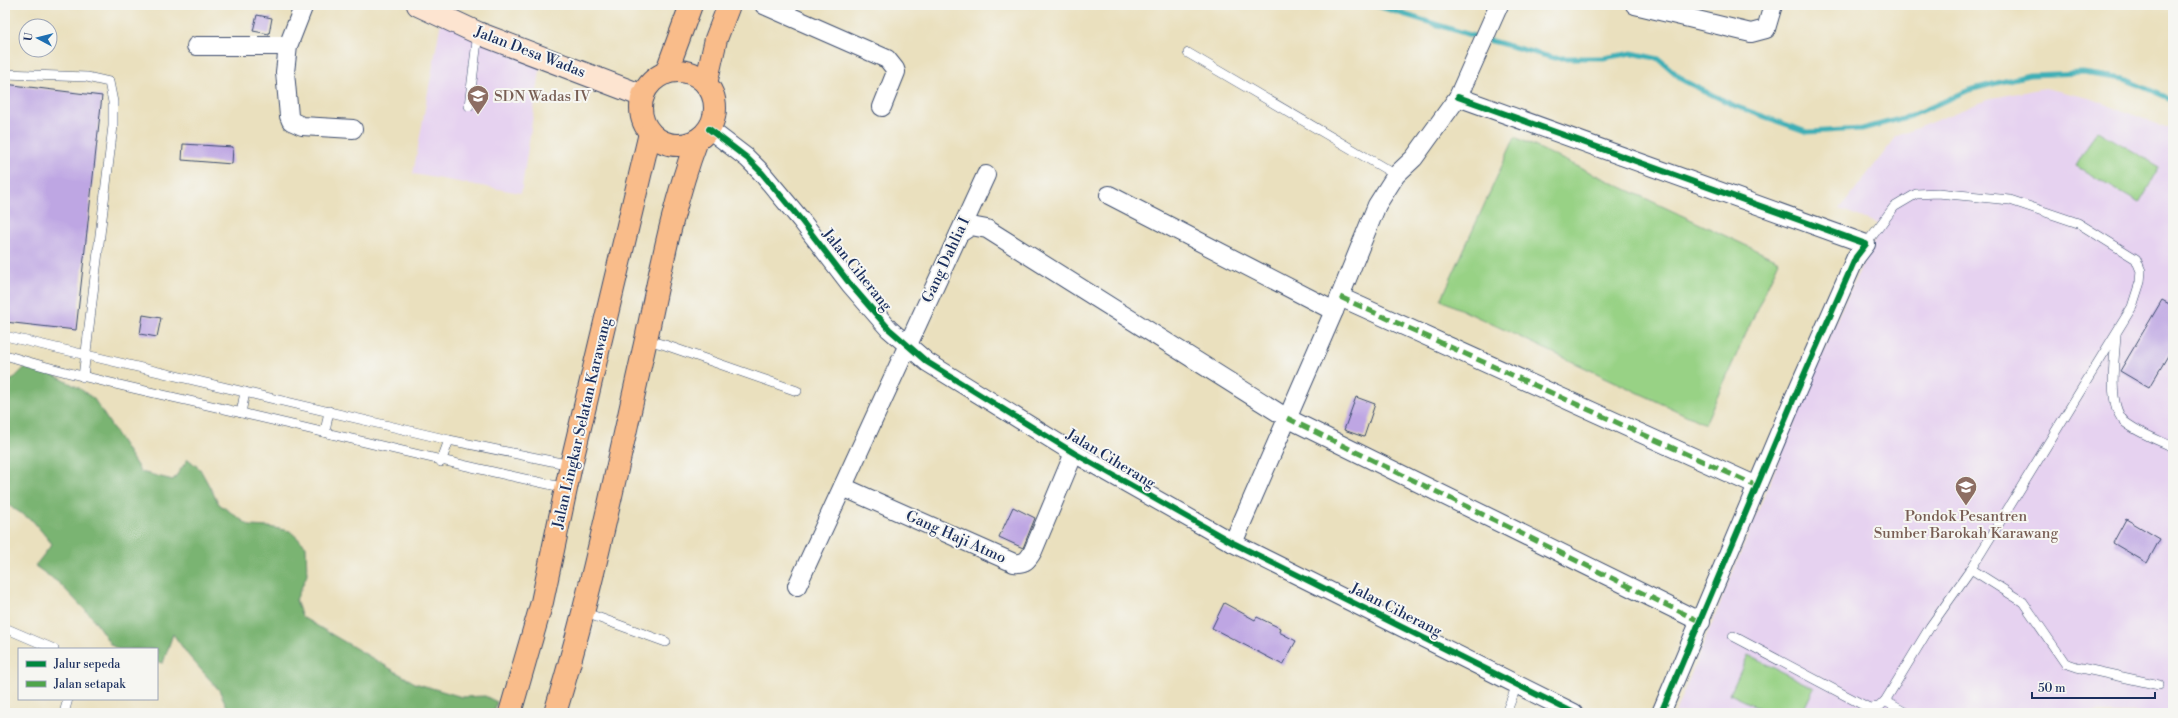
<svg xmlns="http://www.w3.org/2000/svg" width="2178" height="718" font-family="'Libre Bodoni',serif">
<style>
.built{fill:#e6d2f0}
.green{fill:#98d285;stroke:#5a8072}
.forest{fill:#7ab472;stroke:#4a7268}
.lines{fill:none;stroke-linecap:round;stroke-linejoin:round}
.stream{stroke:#3eafb6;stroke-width:5}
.building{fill:#bea6e3}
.service-casing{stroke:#3a4a6c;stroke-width:10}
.minor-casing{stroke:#3a4a6c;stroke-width:20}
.secondary-casing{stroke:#3a4a6c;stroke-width:24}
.primary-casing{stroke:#3a4a6c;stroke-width:24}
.service{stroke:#fff;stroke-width:9}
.minor{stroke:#fff;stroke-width:18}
.secondary{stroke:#fde4d0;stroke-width:22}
.primary{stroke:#f9bc8a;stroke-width:22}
.quiet{stroke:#4fa44a;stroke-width:5;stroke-dasharray:10 5;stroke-linecap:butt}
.cycleway-casing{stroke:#f6f6f2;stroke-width:8}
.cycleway{stroke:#00873e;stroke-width:6}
.labels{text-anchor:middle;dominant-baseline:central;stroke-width:4;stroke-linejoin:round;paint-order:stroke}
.street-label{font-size:15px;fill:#1b2f5e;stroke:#f6f6f2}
.education-label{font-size:15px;fill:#785e54;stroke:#f6f6f2;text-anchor:start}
</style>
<rect width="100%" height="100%" fill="#f6f6f2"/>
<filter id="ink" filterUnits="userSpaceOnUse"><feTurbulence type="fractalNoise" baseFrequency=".025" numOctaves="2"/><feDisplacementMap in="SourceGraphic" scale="8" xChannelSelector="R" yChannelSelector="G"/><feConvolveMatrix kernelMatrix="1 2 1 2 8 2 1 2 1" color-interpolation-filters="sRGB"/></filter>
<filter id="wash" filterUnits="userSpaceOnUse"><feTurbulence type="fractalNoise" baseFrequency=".012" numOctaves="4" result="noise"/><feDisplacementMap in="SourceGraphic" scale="16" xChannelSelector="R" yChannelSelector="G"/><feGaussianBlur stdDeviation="0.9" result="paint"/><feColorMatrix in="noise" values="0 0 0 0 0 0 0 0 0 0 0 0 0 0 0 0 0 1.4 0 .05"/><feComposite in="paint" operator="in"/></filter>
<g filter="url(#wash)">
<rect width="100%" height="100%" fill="#eae0be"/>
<g class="built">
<polygon points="442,16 542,58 521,193 413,174"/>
<polygon points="2045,88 2089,98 2173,130 2173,699 2169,713 1675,713 1839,314 1881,225 1840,209 1897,136 1992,98"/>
</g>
<g class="green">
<polygon points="2097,130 2160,167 2139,203 2076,166"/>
<polygon points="1515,137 1779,261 1705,424 1441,300"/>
<polygon points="1748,655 1814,688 1802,713 1770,713 1730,694"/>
</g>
<polygon class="forest" points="32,366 50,373 79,388 94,399 141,472 173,480 188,459 200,469 219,504 250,526 269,527 290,531 306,546 307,575 296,600 302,617 415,683 462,697 485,696 497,702 494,713 230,713 219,690 188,655 173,634 163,663 157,662 157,649 118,649 111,645 92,617 59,583 35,566 52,544 33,521 5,503 5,380 12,380 24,368"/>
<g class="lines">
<g class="stream">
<polyline points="1374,5 1480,38"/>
<polyline points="1488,40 1554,58 1604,58 1632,53 1659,59 1684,81 1735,106 1807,132 1862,129 1911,116 1969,90 2029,75 2083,73 2124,79 2173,100"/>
</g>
</g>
<g id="blocks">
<g class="building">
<polygon points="257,15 272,18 269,34 253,31"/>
<polygon points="5,84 102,96 76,330 5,322"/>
<polygon points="183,144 233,147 232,164 182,160"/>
<polygon points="2162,300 2173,306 2173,347 2149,388 2120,371"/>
<polygon points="143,315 161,318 157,337 140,334"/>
<polygon points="1356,397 1375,404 1364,437 1344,430"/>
<polygon points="1013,507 1035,518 1023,548 999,537"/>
<polygon points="2126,519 2160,539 2147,563 2113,543"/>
<polygon points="1224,603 1255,620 1257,617 1280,628 1279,632 1296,641 1283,665 1212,628"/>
</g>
</g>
</g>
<g filter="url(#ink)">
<use href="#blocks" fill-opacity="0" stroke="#3a4a6c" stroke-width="1"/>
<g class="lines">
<g class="service-casing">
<g id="service">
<polyline points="1188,53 1396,175"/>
<polyline points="5,74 87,77 109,82 113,102 113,126 83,377"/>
<polyline points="469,106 478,33"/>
<path d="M2116,335c-1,23 -10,72 10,88 13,10 32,17 47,24"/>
<polyline points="5,336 449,440 571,465"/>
<polyline points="646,340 665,345 797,391"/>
<path d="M5,355c82,25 166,41 249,61 104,24 207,50 312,72"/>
<polyline points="241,413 245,392"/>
<polyline points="325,432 329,411"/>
<polyline points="441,462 449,440"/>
<polyline points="1971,569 2023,602 2065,663 2077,667 2159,685"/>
<polyline points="583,612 666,642"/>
<polyline points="5,628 54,649"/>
<polyline points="1733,636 1869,708 1879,707 1885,701 1930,627 1971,569 2132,307 2140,282 2141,271 2136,259 2078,223 2010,200 1938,193 1916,194 1894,207 1866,244"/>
<polyline points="1885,701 1906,713"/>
<polyline points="64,713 68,699"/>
<polyline points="1506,713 1517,685"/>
</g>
</g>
<g class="minor-casing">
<g id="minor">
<polyline points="304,5 288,46 285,72 289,116 291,121 302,126 353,129"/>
<polyline points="764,5 887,59 895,69 896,72 882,107"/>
<polyline points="1635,5 1751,33 1766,29 1773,5"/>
<polyline points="196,46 288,46"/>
<polyline points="1458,97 1866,244 1856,257 1794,398 1661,713"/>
<polyline points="709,129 747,158 761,172 801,220 850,284 889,329 927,362 1074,453 1233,543 1574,713"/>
<polyline points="1109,195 1334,311"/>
<polyline points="959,234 971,226 987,229 1287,418 1701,622"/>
<polyline points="1340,297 1757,486"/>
<path d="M843,487l171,76c11,1 14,-3 19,-12l41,-98"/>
<polyline points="1233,543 1334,311 1377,205 1396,175 1414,158 1458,97 1499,5"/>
<polyline points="797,586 986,175"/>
</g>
</g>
<g class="secondary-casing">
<polyline id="secondary" points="418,5 478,33 643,96"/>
</g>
<g class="primary-casing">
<g id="primary">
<circle cx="678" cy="108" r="37"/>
<polyline points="666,73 691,5"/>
<polyline points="706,84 716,39 729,5"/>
<polyline points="510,713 542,602 571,465 650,133"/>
<path d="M555,713c37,-121 62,-246 90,-369 15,-69 27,-138 52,-204"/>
</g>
</g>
<use href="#service" class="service"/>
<use href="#minor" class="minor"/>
<use href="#secondary" class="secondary"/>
<use href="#primary" class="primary"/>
<g class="quiet">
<polyline points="1340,297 1757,486"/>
<polyline points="1287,418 1701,622"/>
</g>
<g class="cycleway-casing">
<g id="cycleway">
<polyline points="1458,97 1866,244 1856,257 1794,398 1661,713"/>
<polyline points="709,129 747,158 761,172 801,220 850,284 889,329 927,362 1074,453 1233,543 1574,713"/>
</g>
</g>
<use href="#cycleway" class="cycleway"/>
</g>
</g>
<defs>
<g id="school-pin" transform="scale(1.15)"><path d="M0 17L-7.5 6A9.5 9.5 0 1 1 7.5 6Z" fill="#8d6e63" stroke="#f6f6f2"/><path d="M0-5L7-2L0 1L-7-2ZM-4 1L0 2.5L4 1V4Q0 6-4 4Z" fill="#fff"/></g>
</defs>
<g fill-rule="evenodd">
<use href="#school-pin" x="478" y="96"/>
<use href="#school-pin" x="1966" y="487"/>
</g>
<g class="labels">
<g class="street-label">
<text transform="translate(530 52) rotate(21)">Jalan Desa Wadas</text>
<text transform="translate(946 260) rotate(-65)">Gang Dahlia I</text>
<text transform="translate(857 270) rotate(51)">Jalan Ciherang</text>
<text transform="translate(582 423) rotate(-77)">Jalan Lingkar Selatan Karawang</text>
<text transform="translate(1111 459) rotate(31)">Jalan Ciherang</text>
<text transform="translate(956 537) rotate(24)">Gang Haji Atmo</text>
<text transform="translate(1396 610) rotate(27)">Jalan Ciherang</text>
</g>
<g class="education-label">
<text x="494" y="96">SDN Wadas IV</text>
<text x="1966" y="516" text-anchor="middle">Pondok Pesantren<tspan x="1966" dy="17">Sumber Barokah Karawang</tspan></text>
</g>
</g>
<rect width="2178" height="718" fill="none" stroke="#f6f6f2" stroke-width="20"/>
<rect x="18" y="648" width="140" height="52" fill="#f6f6f2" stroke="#9ea6b7"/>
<rect x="26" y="661" width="20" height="6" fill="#00873e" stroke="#9ea6b7"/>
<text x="54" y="668" font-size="12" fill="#1b2f5e">Jalur sepeda</text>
<rect x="26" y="681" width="20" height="6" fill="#4fa44a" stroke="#9ea6b7"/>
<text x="54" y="688" font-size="12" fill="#1b2f5e">Jalan setapak</text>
<g transform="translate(38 38) rotate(277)"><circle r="19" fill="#f6f6f2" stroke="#9ea6b7"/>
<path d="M0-3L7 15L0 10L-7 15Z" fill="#1f6fb2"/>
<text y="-6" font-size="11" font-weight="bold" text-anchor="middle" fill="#1b2f5e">U</text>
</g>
<path d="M2032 692v6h123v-6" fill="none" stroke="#1b2f5e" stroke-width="2"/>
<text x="2038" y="692" font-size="12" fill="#1b2f5e" stroke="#f6f6f2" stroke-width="3" paint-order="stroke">50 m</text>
</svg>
